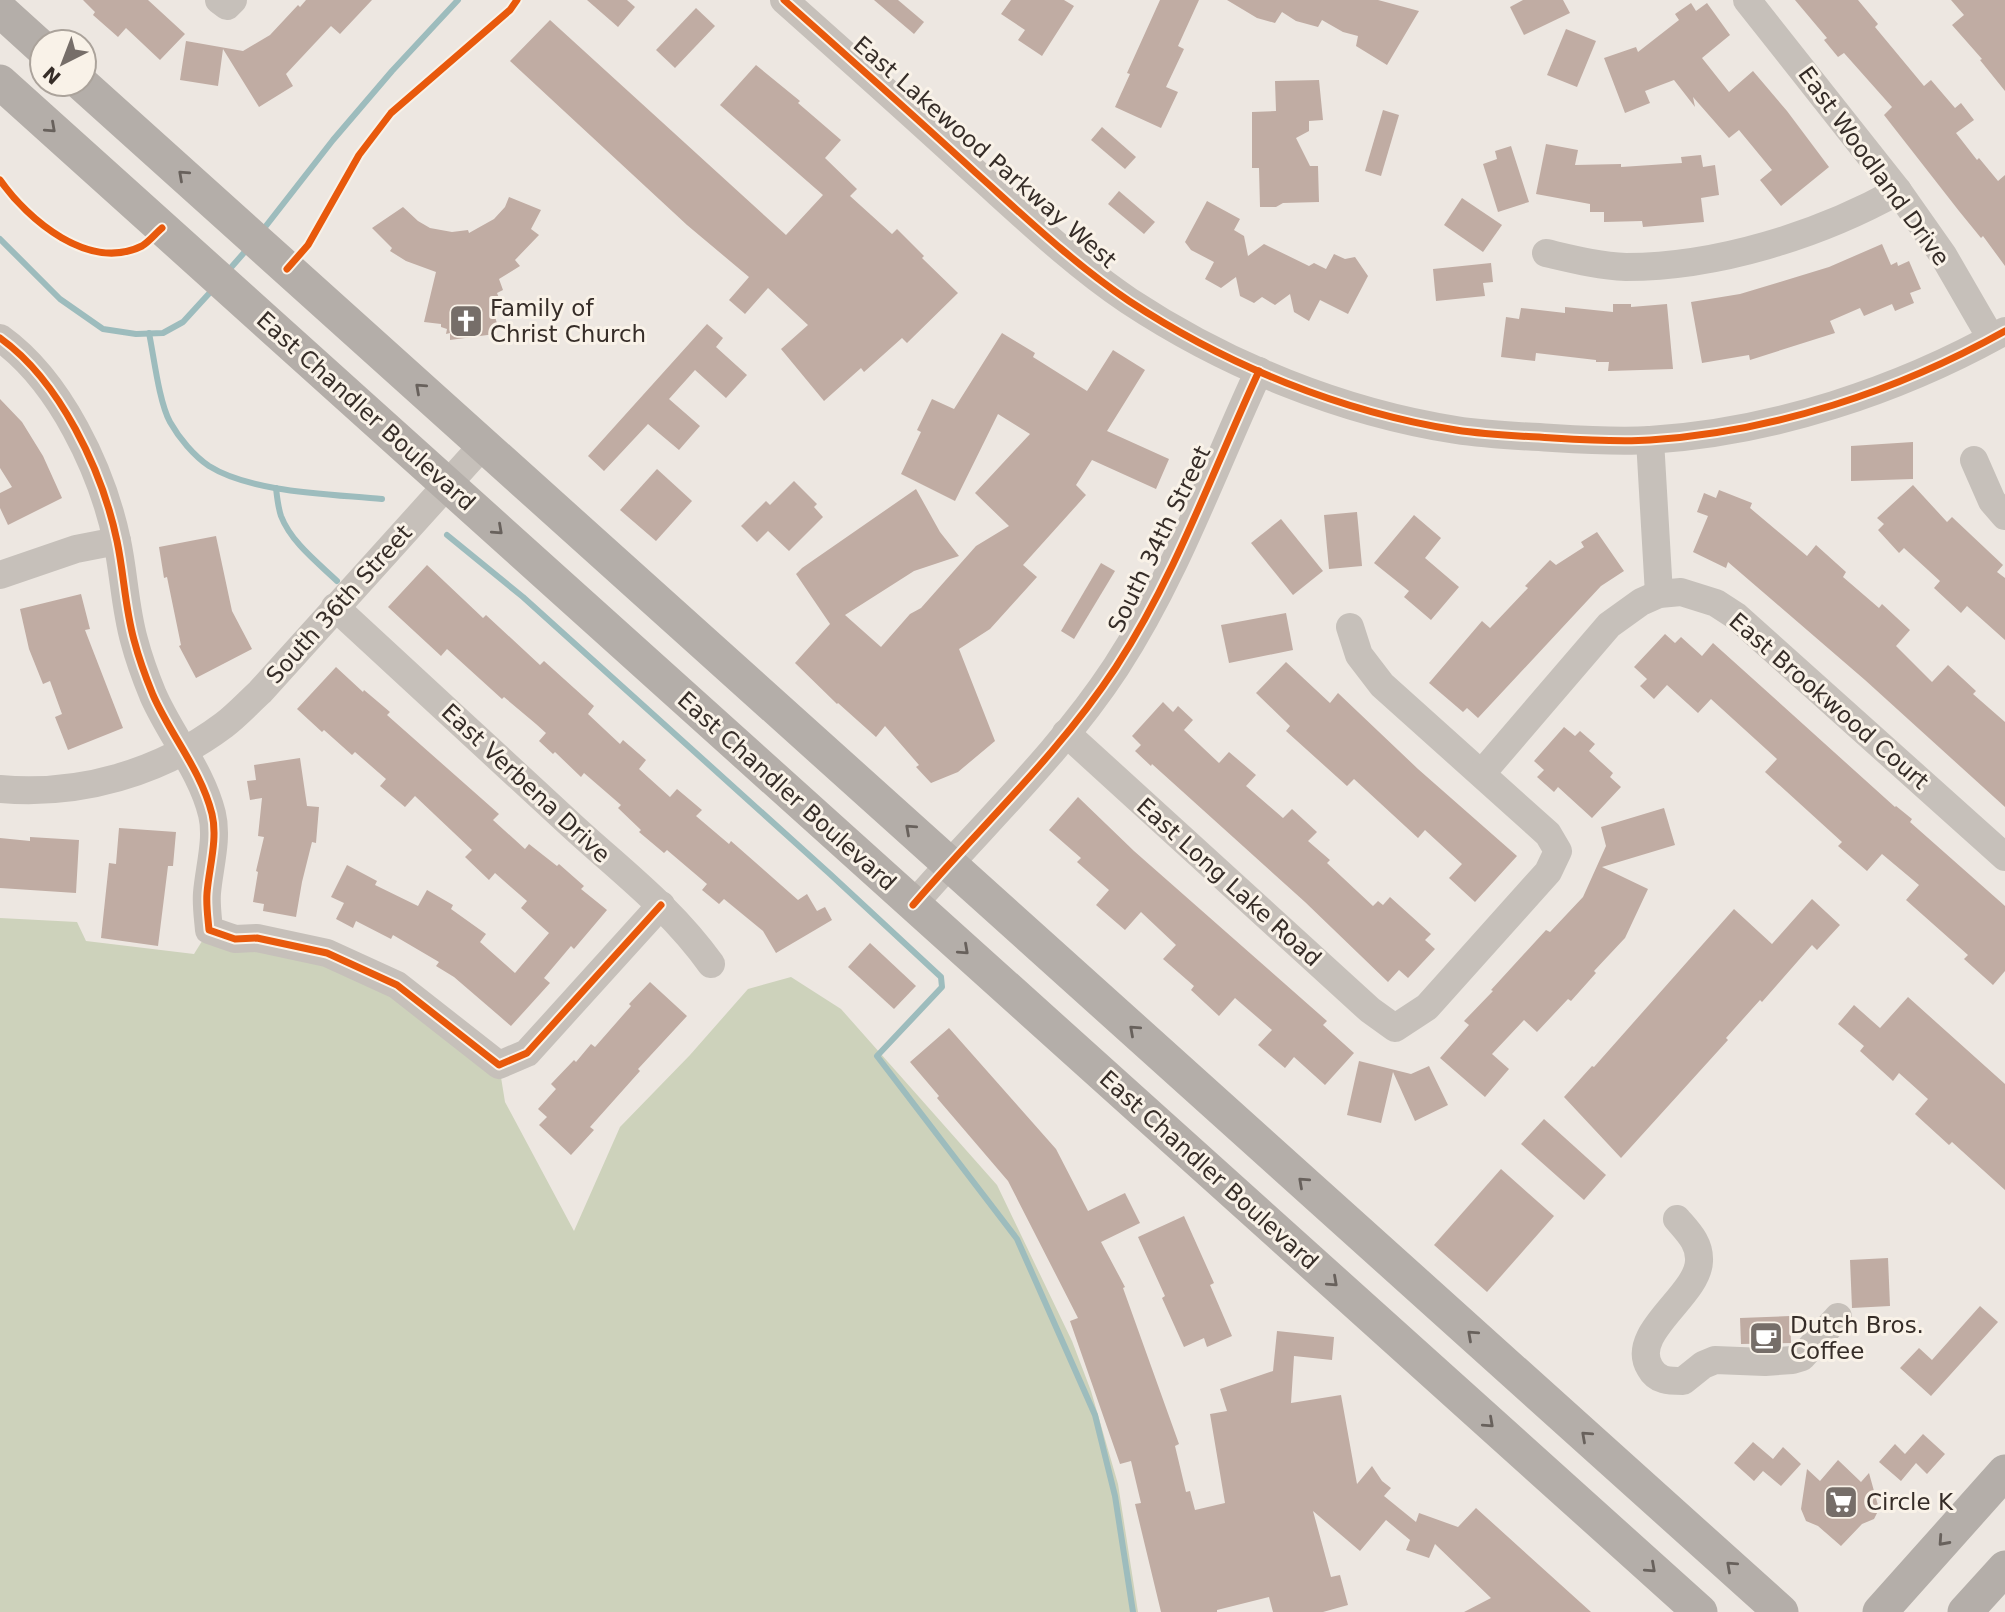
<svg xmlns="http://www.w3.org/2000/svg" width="2005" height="1612" font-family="'DejaVu Sans',sans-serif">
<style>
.green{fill:#cdd2bb}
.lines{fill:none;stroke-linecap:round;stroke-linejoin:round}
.stream{stroke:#9dbcbd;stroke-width:6}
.building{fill:#c0aca3}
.minor{stroke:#c6c0ba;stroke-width:28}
.major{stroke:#b4aea9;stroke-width:35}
.cycleway-casing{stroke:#f9f2e8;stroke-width:11}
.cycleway{stroke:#e8590c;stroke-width:7}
.oneway{stroke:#68615c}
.labels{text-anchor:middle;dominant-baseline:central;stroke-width:6;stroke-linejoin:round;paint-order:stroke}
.street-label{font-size:23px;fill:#362d28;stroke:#f9f2e8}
.poi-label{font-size:23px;fill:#362d28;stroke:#f9f2e8;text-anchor:start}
</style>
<rect width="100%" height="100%" fill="#ede7e1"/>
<polygon class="green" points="0,918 77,922 86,941 194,954 209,930 327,953 499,1065 505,1102 574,1231 620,1127 690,1055 748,989 791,977 841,1009 997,1185 1072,1341 1091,1391 1118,1484 1138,1612 0,1612"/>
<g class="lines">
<g class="stream">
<polyline points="262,231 333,140 392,71 458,0"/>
<polyline points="0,239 60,299 103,329 136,334 163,333 183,322 215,287"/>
<polyline points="228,271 249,247"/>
<path d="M149,333c5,24 10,69 21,89 9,16 24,34 39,44 43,27 123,28 173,33"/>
<path d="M276,488c1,9 2,19 5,28 10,26 36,46 56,65"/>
<polyline points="447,535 523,597 830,874 941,977 942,987 877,1056 1017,1239 1095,1415 1115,1496 1133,1612"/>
</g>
</g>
<g class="building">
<polygon points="83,0 148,0 185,34 160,60 126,28 118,37 93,15 95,12"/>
<polygon points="306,0 372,0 340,34 331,26 286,74 293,86 259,107 223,49 218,86 180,80 186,41 243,51 270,35 298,5 300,7"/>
<polygon points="587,0 627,0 635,7 618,27"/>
<polygon points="874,0 898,0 924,22 914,34"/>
<polygon points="1011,0 1064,0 1074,6 1042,56 1018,40 1025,30 1001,14"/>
<polygon points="1160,0 1199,0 1178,46 1184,49 1166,87 1178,92 1161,128 1115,107 1130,74 1127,73"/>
<polygon points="1227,0 1378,0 1419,11 1387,65 1356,46 1358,36 1343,32 1322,20 1318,27 1296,21 1282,12 1275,23 1257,18"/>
<polygon points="1523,0 1563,0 1570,13 1524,35 1510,7"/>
<polygon points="1795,0 1858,0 1878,24 1875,27 1924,86 1931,80 1955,108 1961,103 1974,120 1956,133 1977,160 1979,158 1998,181 2005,175 2005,266 1983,236 1981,238 1959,211 1884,115 1892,107 1844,53 1838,57 1824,40 1827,38"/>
<polygon points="1951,0 2005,0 2005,91 1980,60 1982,59 1952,25 1964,15"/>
<polygon points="1691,3 1696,11 1707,3 1730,35 1702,58 1729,92 1753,71 1787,111 1829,167 1781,206 1760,180 1772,170 1739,130 1729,138 1693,97 1695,107 1674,80 1645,91 1650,103 1625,113 1604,58 1636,47 1638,52 1679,20 1675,14"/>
<polygon points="696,8 715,26 675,68 656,50"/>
<polygon points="550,20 786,235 823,195 720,105 756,65 800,101 798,103 841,140 825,158 857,189 850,196 892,234 897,229 924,256 922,258 958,293 907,343 902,338 864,372 861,368 824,401 781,349 808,325 768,288 745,314 729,300 749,277 687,225 510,61"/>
<polygon points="1566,29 1596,41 1577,87 1547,75"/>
<polygon points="1319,80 1323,120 1309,121 1309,131 1296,138 1310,166 1318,166 1319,202 1283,203 1276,207 1260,207 1259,168 1252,168 1252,112 1276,111 1275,81"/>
<polygon points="1383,110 1399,115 1381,176 1365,171"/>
<polygon points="1102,127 1136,157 1125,169 1091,140"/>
<polygon points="1546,144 1578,150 1575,165 1621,164 1621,167 1682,163 1681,157 1701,155 1703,167 1715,165 1719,195 1701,198 1704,222 1643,227 1642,221 1604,222 1604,212 1590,212 1590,204 1536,194"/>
<polygon points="1511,146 1529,202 1498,212 1483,164 1497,159 1495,151"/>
<polygon points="1119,191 1155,222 1144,234 1108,204"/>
<polygon points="509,197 541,210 531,229 539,235 515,260 520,266 499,279 503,290 497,293 501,303 492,306 498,327 494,329 495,334 450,340 450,333 446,334 447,329 441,327 441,324 424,322 436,272 406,261 390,251 392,248 372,228 403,207 418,221 430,228 452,232 468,230 469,233 494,219 505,207"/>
<polygon points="1462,198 1502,225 1483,252 1444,225"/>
<polygon points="1207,201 1240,219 1234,230 1244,236 1248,256 1264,244 1309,266 1314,263 1326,269 1334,254 1345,259 1355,257 1368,276 1348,314 1320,300 1309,321 1294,312 1290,294 1275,305 1262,297 1254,303 1240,296 1236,277 1221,288 1205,279 1214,262 1191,250 1185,242"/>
<polygon points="1882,244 1891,265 1897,262 1898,266 1909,261 1921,289 1910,293 1914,303 1895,311 1892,304 1864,316 1860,308 1830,321 1835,333 1750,360 1749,355 1702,363 1691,302 1740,294 1780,282 1829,267"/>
<polygon points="1491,263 1493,282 1483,283 1485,296 1436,301 1433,269"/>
<polygon points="1613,304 1631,304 1631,307 1667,304 1673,369 1608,371 1609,362 1596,362 1596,360 1536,353 1535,361 1501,357 1506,317 1519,319 1521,308 1565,313 1565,307 1613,312"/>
<polygon points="707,324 723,338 716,347 747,375 726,398 695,370 669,399 700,426 679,450 648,424 604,471 588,456"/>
<polygon points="1002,333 1035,353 1033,357 1087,391 1113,350 1145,370 1107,431 1169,459 1156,489 1092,460 1076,485 1086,495 1023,565 1037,577 990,629 959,649 995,741 958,772 931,783 916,767 919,765 885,726 876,737 838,703 837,704 795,663 830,624 796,574 802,568 916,489 940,532 959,556 914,571 845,615 881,647 910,614 921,608 976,546 1009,526 975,493 1030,434 998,414 955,501 901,474 921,432 917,430 932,399 954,409"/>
<polygon points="0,399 22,422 43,456 62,498 8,525 0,508 0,493 12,487 0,468"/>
<polygon points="1913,442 1913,479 1851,481 1851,446"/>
<polygon points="657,469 692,501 656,541 620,510"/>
<polygon points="794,481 817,504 814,507 823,517 789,551 768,531 757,542 741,526 766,501 770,505"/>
<polygon points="1913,485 1947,522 1952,517 2003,565 1997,572 2005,578 2005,640 1967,606 1961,613 1934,588 1940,581 1904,548 1899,553 1878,530 1884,524 1877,518"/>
<polygon points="1719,490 1752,503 1750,508 1807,556 1816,545 1846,572 1843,577 1879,608 1882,604 1910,630 1896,646 1932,682 1948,665 1976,691 1973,694 2005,722 2005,807 1865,680 1728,562 1726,568 1693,552 1708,516 1697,512 1704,493 1716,498"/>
<polygon points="1357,512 1362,566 1329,569 1324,515"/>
<polygon points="1414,515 1441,538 1425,558 1459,587 1431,620 1404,597 1409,591 1374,563"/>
<polygon points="1281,519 1323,571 1293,595 1251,543"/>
<polygon points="1597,532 1624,571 1601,586 1478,718 1467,708 1463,712 1429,683 1482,621 1490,628 1528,588 1525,586 1550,560 1556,565 1584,547 1581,542"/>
<polygon points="216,536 232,611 252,649 196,678 179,646 181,645 167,577 164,578 159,547"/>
<polygon points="1101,563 1115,571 1074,639 1061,631"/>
<polygon points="427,565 483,618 486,615 540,665 544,661 594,706 588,714 620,744 623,740 646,760 639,769 670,797 677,789 702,810 696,816 729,844 731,841 798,900 807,894 817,911 825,907 832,920 776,953 763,931 724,899 719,904 702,890 707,884 667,850 664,853 639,832 641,830 618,808 621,805 584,773 581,777 555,752 553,754 539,741 546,733 536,724 504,697 502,699 447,649 441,656 388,607"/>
<polygon points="81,594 90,629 85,630 123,728 68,750 55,717 62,714 50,681 43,684 29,649 20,609"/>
<polygon points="1286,613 1293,650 1229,663 1221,625"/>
<polygon points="1665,634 1675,643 1681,637 1702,656 1713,643 1895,807 1896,806 1912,819 1910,822 2005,906 2005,971 1993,985 1964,959 1968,955 1906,900 1919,885 1882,854 1867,871 1838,846 1842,842 1765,772 1777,759 1711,699 1698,713 1667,685 1654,699 1640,686 1647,679 1634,667"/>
<polygon points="1286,662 1330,703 1338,693 1418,769 1517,856 1475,902 1449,878 1462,864 1425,830 1418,838 1354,779 1347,786 1286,731 1290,726 1256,693"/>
<polygon points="336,667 363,692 364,690 390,712 387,715 499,814 493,820 525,849 529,844 557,866 559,864 584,886 581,889 607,910 574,949 571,946 544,978 550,983 511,1026 454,977 436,966 439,962 393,935 391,939 356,921 353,928 336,919 344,903 331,897 347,865 377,881 375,885 418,906 427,890 453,905 451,909 486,934 480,942 515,973 549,933 521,908 527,901 495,873 489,880 465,857 472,850 415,796 405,807 380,786 386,779 355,752 352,755 324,730 322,732 297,709"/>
<polygon points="1163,702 1173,712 1178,706 1193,720 1184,730 1219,763 1229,752 1256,775 1246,786 1283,818 1292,809 1317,832 1308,841 1330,860 1327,863 1373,906 1378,901 1383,905 1390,897 1431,934 1425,940 1435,949 1408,978 1399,970 1388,982 1305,902 1152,764 1151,766 1135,751 1141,745 1132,736"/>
<polygon points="1564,727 1575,736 1580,731 1595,744 1589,751 1613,773 1610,777 1621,787 1592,818 1558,787 1554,792 1537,777 1544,770 1534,761"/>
<polygon points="300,758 307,806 319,807 316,843 312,842 302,882 296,917 263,911 264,904 253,902 258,872 256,871 264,837 258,836 262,798 250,800 247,781 256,780 254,765"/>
<polygon points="1078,797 1134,851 1327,1021 1323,1025 1354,1053 1325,1085 1294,1057 1285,1068 1258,1045 1272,1030 1235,998 1219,1016 1191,990 1194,986 1163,959 1176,945 1141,912 1125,930 1096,905 1109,890 1077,862 1081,858 1049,830"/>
<polygon points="1664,808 1675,845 1602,867 1648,889 1625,938 1594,971 1596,973 1571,1001 1568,999 1537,1032 1524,1020 1492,1054 1509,1069 1485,1097 1440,1058 1469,1025 1464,1021 1493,991 1491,990 1546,930 1550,932 1583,897 1606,846 1601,827"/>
<polygon points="119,828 176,832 173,866 168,866 158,946 101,938 109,863 116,864"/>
<polygon points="30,837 79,840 76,893 0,888 0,838 30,841"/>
<polygon points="1812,899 1840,925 1817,950 1812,945 1762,1002 1760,1000 1726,1038 1728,1040 1621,1158 1564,1097 1592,1066 1594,1067 1734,909 1772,944"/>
<polygon points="870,943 916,986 894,1009 848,967"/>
<polygon points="650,982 687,1016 638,1069 640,1071 590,1127 594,1130 571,1155 539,1125 547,1117 538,1109 556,1089 551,1084 574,1060 576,1062 591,1044 595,1047 631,1006 629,1004"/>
<polygon points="1908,997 2005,1084 2005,1190 1952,1142 1949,1145 1915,1114 1928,1099 1899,1073 1893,1081 1860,1051 1864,1046 1838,1024 1854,1005 1880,1028"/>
<polygon points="949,1028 1056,1149 1088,1211 1125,1193 1140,1223 1101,1242 1125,1287 1123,1288 1179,1444 1175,1446 1186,1492 1190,1491 1195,1510 1225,1503 1210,1414 1227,1411 1220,1389 1273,1371 1277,1331 1334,1337 1332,1360 1294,1356 1291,1403 1341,1395 1357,1484 1372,1466 1382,1481 1391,1488 1384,1496 1416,1522 1419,1513 1458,1527 1476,1508 1591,1612 1464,1612 1491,1598 1435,1544 1429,1558 1406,1550 1410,1540 1386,1520 1360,1551 1313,1511 1331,1577 1340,1575 1348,1605 1323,1612 1273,1612 1269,1597 1217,1610 1217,1612 1161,1612 1135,1504 1141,1503 1131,1461 1120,1464 1070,1321 1078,1318 1008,1181 937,1098 939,1096 910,1062"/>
<polygon points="1359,1061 1411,1074 1429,1066 1448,1105 1415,1121 1393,1072 1381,1123 1347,1115"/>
<polygon points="1544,1119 1606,1175 1584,1200 1521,1144"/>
<polygon points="1501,1169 1554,1216 1487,1292 1434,1245"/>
<polygon points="1184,1216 1214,1283 1210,1285 1232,1336 1207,1347 1204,1338 1184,1347 1162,1298 1165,1296 1138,1237"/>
<polygon points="1888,1258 1890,1306 1852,1308 1850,1260"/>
<polygon points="1980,1306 1998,1322 1931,1396 1900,1368 1919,1348 1932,1360"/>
<polygon points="1790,1316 1791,1343 1741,1344 1740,1318"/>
<polygon points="1923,1434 1945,1454 1927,1474 1916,1463 1901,1481 1879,1462 1895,1444 1905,1454"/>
<polygon points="1753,1442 1773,1459 1783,1447 1801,1464 1781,1486 1763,1471 1754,1481 1734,1463"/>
<polygon points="1838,1460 1861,1482 1869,1473 1879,1509 1874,1519 1862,1524 1841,1546 1818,1526 1806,1521 1801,1509 1807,1469 1820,1481"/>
</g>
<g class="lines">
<g class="minor">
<polyline points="219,0 227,6 233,0"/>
<path d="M784,0c64,57 128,114 191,172 50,45 98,91 154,129 97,64 212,111 327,129 32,5 65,6 97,8 32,2 65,4 97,2 123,-8 248,-49 355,-109"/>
<polyline points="1747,0 1898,191 1943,255 1991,338"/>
<path d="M1546,253c26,6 53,13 80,14 91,0 193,-32 272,-76"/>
<path d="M0,338c60,43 102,132 117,203 7,33 8,67 17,99 5,19 12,38 19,55 18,41 48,75 59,119 6,25 -3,54 -5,79 -1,12 1,25 2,37l26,9 22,-1 70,15 70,32 102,80 28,-12 134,-148"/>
<polyline points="1650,440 1659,594"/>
<polyline points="1974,460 1992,501 2005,516"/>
<polyline points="0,575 76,549 117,541"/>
<path d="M335,607c79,73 157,145 236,218 50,46 100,83 140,139"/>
<polyline points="1066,733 1370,1010 1395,1028 1427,1007 1548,872 1558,851 1548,834 1382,685 1359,655 1350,627"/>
<polyline points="1482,773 1609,625 1641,602 1659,594 1681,592 1716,603 1736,616 2005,857"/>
<path d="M0,789c80,7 160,-16 224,-64 13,-10 24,-22 36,-33l223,-247"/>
<path d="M913,905c68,-79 146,-151 203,-238 60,-92 97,-197 143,-296"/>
<path d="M1677,1219c11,13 23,24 22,42 -1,35 -71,72 -49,107 7,13 19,13 33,13l20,-16 12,-5 50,2 27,-2 10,-3 36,-40"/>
</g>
<g class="major">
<polyline points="0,10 42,48"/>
<polyline points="0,82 1700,1612"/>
<polyline points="82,84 1781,1612"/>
<polyline points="1880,1612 2005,1472"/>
<polyline points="1965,1612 2005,1568"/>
</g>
<g class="cycleway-casing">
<g id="cycleway">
<path d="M784,0c64,57 128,114 191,172 50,45 98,91 154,129 97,64 212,111 327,129 32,5 65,6 97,8 32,2 65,4 97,2 123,-8 248,-49 355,-109"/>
<path d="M0,180c28,40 89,92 142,66 7,-4 14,-13 20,-18"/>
<polyline points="287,269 308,245 359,155 391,113 510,10 517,0"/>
<path d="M0,338c60,43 102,132 117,203 7,33 8,67 17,99 5,19 12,38 19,55 18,41 48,75 59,119 6,25 -3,54 -5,79 -1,12 1,25 2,37l26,9 22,-1 70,15 70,32 102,80 28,-12 134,-148"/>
<path d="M913,905c68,-79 146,-151 203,-238 60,-92 97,-197 143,-296"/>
</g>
</g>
<use href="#cycleway" class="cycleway"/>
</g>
<defs><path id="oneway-chevron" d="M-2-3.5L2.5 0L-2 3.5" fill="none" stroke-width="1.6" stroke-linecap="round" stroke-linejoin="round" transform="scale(1.75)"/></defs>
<g class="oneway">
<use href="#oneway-chevron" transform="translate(51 128) rotate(42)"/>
<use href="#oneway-chevron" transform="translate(183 175) rotate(-138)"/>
<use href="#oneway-chevron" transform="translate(420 388) rotate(-138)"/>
<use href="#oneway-chevron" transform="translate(498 530) rotate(42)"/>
<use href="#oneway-chevron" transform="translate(910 829) rotate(-138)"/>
<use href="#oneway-chevron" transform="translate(964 950) rotate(42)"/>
<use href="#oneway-chevron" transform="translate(1134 1030) rotate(-138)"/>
<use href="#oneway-chevron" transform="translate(1303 1182) rotate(-138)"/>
<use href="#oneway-chevron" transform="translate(1333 1282) rotate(42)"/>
<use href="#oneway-chevron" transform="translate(1472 1335) rotate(-138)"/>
<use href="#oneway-chevron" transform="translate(1489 1423) rotate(42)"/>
<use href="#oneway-chevron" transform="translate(1586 1436) rotate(-138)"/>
<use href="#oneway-chevron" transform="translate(1943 1541) rotate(132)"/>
<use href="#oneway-chevron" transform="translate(1731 1566) rotate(-138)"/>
<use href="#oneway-chevron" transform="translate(1651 1568) rotate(42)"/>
</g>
<defs>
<g id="church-square" transform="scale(1.75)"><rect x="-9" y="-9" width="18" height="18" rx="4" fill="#766e69" stroke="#f9f2e8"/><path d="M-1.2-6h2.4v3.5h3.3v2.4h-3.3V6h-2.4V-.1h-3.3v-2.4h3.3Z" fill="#fff"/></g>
<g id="cafe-square" transform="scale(1.75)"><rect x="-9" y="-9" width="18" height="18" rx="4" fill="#766e69" stroke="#f9f2e8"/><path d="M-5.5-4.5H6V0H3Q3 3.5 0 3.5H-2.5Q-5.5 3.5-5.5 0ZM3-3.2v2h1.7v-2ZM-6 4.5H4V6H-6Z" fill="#fff"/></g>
<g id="supermarket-square" transform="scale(1.75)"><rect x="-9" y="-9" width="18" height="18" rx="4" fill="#766e69" stroke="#f9f2e8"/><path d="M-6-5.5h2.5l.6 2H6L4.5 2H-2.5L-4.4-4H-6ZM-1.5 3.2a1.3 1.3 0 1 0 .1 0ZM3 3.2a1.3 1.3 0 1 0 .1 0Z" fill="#fff"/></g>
</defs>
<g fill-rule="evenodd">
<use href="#church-square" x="466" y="321"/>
<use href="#cafe-square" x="1766" y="1338"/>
<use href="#supermarket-square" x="1841" y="1502"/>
</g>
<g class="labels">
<g class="street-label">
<text transform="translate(985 152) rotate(41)">East Lakewood Parkway West</text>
<text transform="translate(1874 166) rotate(54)">East Woodland Drive</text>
<text transform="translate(366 411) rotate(42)">East Chandler Boulevard</text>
<text transform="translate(1159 539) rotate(-64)">South 34th Street</text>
<text transform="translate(339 604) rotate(-48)">South 36th Street</text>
<text transform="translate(1829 701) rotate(41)">East Brookwood Court</text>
<text transform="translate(526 783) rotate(43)">East Verbena Drive</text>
<text transform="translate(787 791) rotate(42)">East Chandler Boulevard</text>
<text transform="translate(1229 882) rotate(42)">East Long Lake Road</text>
<text transform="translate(1209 1170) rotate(42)">East Chandler Boulevard</text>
</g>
<g class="poi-label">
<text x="490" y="308">Family of<tspan x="490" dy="26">Christ Church</tspan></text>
<text x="1790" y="1325">Dutch Bros.<tspan x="1790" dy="26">Coffee</tspan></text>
<text x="1866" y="1502">Circle K</text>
</g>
</g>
<g transform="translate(63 63) rotate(222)"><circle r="33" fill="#f9f2e8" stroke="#aba39b" stroke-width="2"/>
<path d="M0-5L12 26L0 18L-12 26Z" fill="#766e69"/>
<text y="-10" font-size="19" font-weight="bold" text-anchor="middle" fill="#362d28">N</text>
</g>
</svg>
